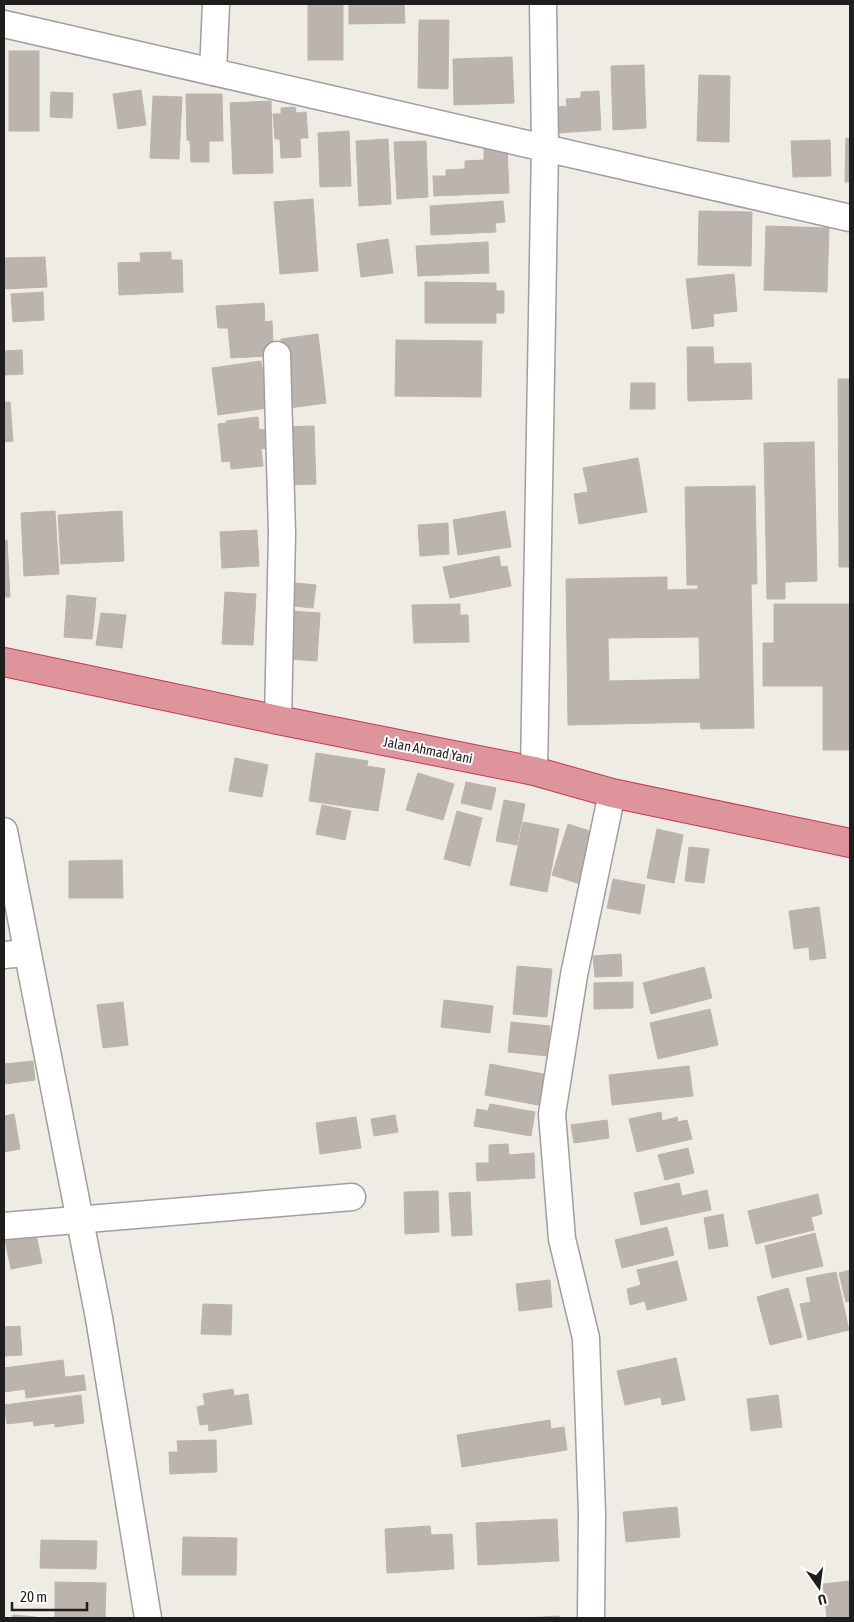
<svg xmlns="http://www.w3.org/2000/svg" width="854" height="1622" font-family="'Asap Condensed',sans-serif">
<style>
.building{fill:#bbb4ae;stroke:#beb4a9;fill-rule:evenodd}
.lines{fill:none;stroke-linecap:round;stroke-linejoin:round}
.minor-casing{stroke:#9f9f9f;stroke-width:29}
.highway-casing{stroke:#c63859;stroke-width:30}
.minor{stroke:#fff;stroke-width:26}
.highway{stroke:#dd959b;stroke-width:28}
.labels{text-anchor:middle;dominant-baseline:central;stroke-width:4;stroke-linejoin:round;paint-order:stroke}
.street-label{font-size:14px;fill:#1e1e1e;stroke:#fff}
</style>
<rect width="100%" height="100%" fill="#eeece5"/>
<g class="building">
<rect x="308" y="4" width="35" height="56"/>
<polygon points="349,4 404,4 405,23 349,24"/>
<polygon points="419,20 449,20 448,89 418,88"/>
<rect x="9" y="51" width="30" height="80"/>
<polygon points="512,57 514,103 454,105 453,59"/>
<polygon points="644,65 646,128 613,130 611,66"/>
<polygon points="699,75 730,76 729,142 697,141"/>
<polygon points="141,90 146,125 118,129 113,94"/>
<polygon points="599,91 601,130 558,133 556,107 567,106 566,99 581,98 581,92"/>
<polygon points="51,92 73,93 72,118 50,117"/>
<polygon points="186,94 222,94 223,141 209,141 209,162 191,162 190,141 187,140"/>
<polygon points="153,96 182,97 179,159 150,158"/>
<polygon points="271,101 273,173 233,174 230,103"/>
<polygon points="295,107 296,113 306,112 308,138 300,138 301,157 281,158 280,139 275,139 273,114 281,114 281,108"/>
<polygon points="349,131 351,186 320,187 318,133"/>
<polygon points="846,138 850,139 850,182 845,182"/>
<polygon points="388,139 391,204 359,206 356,141"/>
<polygon points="830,140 831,176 793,177 791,141"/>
<polygon points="426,141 428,197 397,199 394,142"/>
<polygon points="507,146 509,193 434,196 433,176 446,176 446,170 465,169 465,161 484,160 484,148"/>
<polygon points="313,199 318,271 280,274 274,202"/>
<polygon points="503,201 505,222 495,223 496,232 431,235 430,206"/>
<polygon points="699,211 752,212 751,266 698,265"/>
<polygon points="766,226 829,228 827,292 764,290"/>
<polygon points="388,239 393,273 361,277 357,244"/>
<polygon points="488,242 489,273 418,276 416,246"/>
<polygon points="171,252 171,260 182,260 183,292 119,295 118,263 141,262 140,253"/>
<polygon points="45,257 47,287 4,289 4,258"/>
<polygon points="734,274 737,311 713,314 714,326 692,329 686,279"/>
<polygon points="425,282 496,283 496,291 504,291 504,313 496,313 496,323 425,323"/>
<polygon points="43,292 44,320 13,322 11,294"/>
<polygon points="264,303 265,322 272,321 273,344 267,345 268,356 231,358 228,328 218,328 216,306"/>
<polygon points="318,334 326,403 289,408 281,339"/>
<polygon points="396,340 482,341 481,397 395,396"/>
<polygon points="687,347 713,347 714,364 751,363 752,399 688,401"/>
<polygon points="22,350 23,374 4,375 4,351"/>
<polygon points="261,361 263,373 269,373 268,408 218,415 212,368"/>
<polygon points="838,379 850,379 850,567 839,567"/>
<polygon points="631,383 655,383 655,409 630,409"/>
<polygon points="4,402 10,402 13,441 4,442"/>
<polygon points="258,417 259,430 269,429 271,448 261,449 263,466 231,469 230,461 222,462 218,424 227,423 226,421"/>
<polygon points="314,426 316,484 286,485 284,427"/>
<polygon points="814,442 817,581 785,582 785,599 767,599 764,443"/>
<polygon points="638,458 647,512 579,524 574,494 588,492 583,468"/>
<path d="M755,486l2,98h-6l3,144 -53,1 -1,-7 -132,3 -2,-146 101,-2v13l31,-1v-4h-11l-2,-98zM699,637l1,42 -91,2 -1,-43z"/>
<polygon points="55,511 59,574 24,576 21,513"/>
<polygon points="122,511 124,561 61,564 58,515"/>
<polygon points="505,511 511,547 458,555 453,520"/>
<polygon points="448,523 449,554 420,556 418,525"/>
<polygon points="257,530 259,566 222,568 220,532"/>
<polygon points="4,540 7,540 10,597 4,597"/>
<polygon points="499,556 501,567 507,566 511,586 450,598 443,567"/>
<polygon points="286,582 316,585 313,608 284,605"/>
<polygon points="225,592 256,594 253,645 222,644"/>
<polygon points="67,595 96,598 92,639 64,637"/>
<polygon points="460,604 460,615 468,615 469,642 414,643 412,605"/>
<polygon points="774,604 850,604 850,750 823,750 823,686 763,686 763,643 774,643"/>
<polygon points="291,611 320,613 317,661 288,659"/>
<polygon points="101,613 126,615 122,648 96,645"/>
<polygon points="316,753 368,761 367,766 385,769 378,811 309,801"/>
<polygon points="235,758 268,765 262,797 229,791"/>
<polygon points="418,773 454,784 443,820 406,810"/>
<polygon points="466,782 496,788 491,810 461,803"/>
<polygon points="504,800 525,804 517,845 496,841"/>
<polygon points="322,805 351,811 345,840 316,834"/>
<polygon points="457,811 482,818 470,866 444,859"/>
<polygon points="523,822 559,829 547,892 510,885"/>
<polygon points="568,824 599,834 583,885 552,875"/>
<polygon points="657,829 683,835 674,883 647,878"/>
<polygon points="689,847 709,849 704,883 685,881"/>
<polygon points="122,860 123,898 69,898 69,861"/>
<polygon points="613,879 645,885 640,914 607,908"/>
<polygon points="819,907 826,958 810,960 809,947 794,949 789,911"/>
<polygon points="621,954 622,976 595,977 593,956"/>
<polygon points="517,966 552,969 547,1017 513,1014"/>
<polygon points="704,967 712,998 651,1014 643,983"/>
<polygon points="633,982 633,1008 594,1009 594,983"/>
<polygon points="444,1000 493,1006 490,1033 441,1027"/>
<polygon points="123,1002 128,1045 103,1048 97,1005"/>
<polygon points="710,1009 718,1045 658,1059 650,1023"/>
<polygon points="511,1022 550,1026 548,1056 508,1052"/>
<polygon points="33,1061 35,1080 4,1084 4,1064"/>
<polygon points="490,1064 549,1075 543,1106 485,1095"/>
<polygon points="689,1066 693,1096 612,1105 609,1075"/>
<polygon points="490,1104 535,1112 531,1136 474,1126 477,1109 488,1111"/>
<polygon points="661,1112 662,1121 677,1117 678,1122 687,1120 692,1139 637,1152 629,1119"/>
<polygon points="14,1114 20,1149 4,1152 4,1116"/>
<polygon points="395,1115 398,1132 374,1136 371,1119"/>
<polygon points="356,1117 361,1148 320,1154 316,1123"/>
<polygon points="607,1120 609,1138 574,1143 571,1125"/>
<polygon points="508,1144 509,1155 534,1153 535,1178 477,1181 476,1163 489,1163 489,1145"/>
<polygon points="688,1148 694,1173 665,1180 658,1155"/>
<polygon points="679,1183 682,1196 707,1190 711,1210 641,1225 634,1193"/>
<polygon points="438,1191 439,1232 405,1234 404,1192"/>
<polygon points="470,1192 472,1235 452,1236 449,1193"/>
<polygon points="818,1194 822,1214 811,1217 814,1230 756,1244 748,1211"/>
<polygon points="723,1214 728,1246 709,1249 704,1218"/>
<polygon points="667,1227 674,1255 622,1268 615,1240"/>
<polygon points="815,1233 823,1266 772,1278 765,1246"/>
<polygon points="36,1234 42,1263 11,1269 5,1240"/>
<polygon points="677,1261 687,1300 647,1310 645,1301 630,1305 627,1289 641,1285 637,1270"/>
<polygon points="850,1270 850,1301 846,1302 839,1273"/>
<polygon points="836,1272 849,1330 808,1340 800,1304 811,1302 806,1278"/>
<polygon points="550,1280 552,1307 519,1311 516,1284"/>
<polygon points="788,1288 802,1337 770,1345 757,1297"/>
<polygon points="203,1304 232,1305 231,1335 201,1334"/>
<polygon points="20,1326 22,1355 4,1356 4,1327"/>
<polygon points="676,1358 685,1400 662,1405 661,1397 625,1405 617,1371"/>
<polygon points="63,1360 65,1377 84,1375 86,1390 26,1398 25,1389 4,1392 4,1368"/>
<polygon points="233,1389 234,1396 248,1394 252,1424 209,1431 208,1424 200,1425 197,1407 205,1405 203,1394"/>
<polygon points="81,1395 84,1423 55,1427 55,1423 34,1426 33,1421 7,1424 4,1405"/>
<polygon points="778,1395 782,1427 751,1431 747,1399"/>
<polygon points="550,1420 551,1429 564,1427 567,1450 462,1467 457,1435"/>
<polygon points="216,1440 217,1472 170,1474 169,1452 178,1452 177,1441"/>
<polygon points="677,1507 680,1537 626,1542 623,1512"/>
<polygon points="557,1519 559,1561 478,1565 476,1523"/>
<polygon points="430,1526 431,1535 452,1534 454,1569 387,1573 385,1529"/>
<polygon points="183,1537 237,1538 236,1575 182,1575"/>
<polygon points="41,1540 97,1541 96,1569 40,1568"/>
<polygon points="850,1581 850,1618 827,1618 823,1584"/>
<polygon points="55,1582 106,1583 105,1618 55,1618"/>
<polygon points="13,1615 36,1617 36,1618 12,1618"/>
<polygon points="559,1616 559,1618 526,1618"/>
</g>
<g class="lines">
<g class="minor-casing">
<g id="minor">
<polyline points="4,24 850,218"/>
<polyline points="213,72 216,4"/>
<polyline points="277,355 282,533 278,720"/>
<polyline points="534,771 545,146 543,4"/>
<polyline points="4,831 99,1318 148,1618"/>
<polyline points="4,955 26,953"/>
<polyline points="4,1226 352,1197"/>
<polyline points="591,1618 592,1514 586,1338 562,1239 552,1114 574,975 612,793"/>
</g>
</g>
<g class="highway-casing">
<polyline id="highway" points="4,662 278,720 534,771 612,793 850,843"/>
</g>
<use href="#minor" class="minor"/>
<use href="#highway" class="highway"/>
</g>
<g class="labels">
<g class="street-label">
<text transform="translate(428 750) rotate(11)">Jalan Ahmad Yani</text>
</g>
</g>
<rect width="854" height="1622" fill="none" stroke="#1e1e1e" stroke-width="10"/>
<g transform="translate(819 1587) rotate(166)" stroke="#ffffff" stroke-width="4" paint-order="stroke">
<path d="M0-4L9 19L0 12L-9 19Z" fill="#1e1e1e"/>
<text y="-8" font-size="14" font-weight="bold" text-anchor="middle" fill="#1e1e1e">U</text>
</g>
<path d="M12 1602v8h75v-8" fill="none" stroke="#1e1e1e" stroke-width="2.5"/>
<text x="20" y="1602" font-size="15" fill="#1e1e1e" stroke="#ffffff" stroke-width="4" paint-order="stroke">20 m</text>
</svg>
